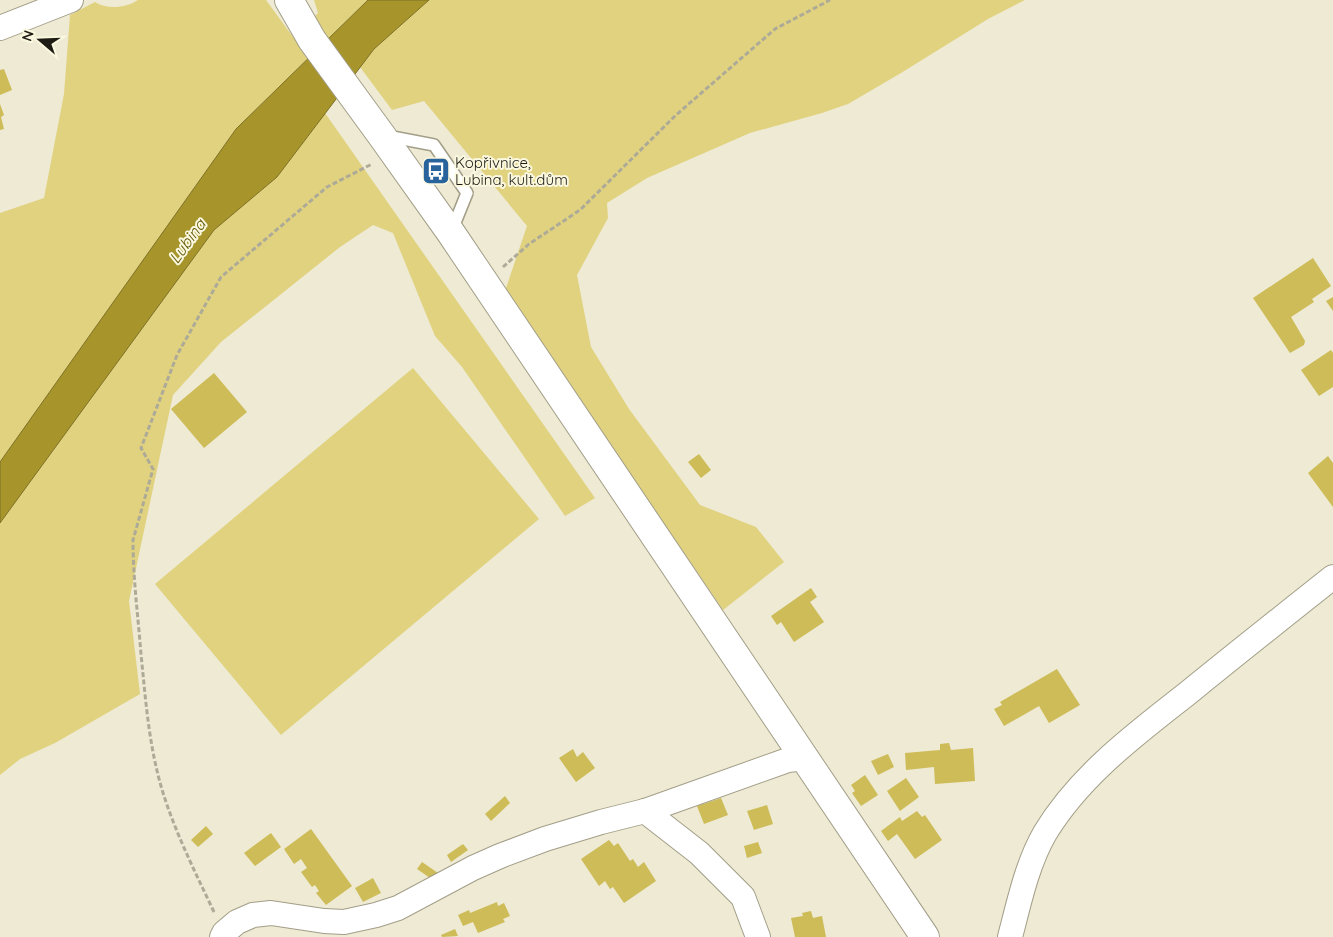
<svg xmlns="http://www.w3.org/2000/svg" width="1333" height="937" font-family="Quicksand,sans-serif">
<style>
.green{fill:#e1d27f}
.water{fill:#a7952b;stroke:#7e7024}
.building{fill:#cdbc57}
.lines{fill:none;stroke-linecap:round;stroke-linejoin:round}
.service-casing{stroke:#a29e88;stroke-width:14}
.minor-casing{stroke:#a29e88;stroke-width:26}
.tertiary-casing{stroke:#a29e88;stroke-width:30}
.path{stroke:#adaa98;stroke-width:3;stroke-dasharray:5 2.5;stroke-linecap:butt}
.service{stroke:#fff;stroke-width:11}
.minor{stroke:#fff;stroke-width:24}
.tertiary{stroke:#fff;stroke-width:28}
.labels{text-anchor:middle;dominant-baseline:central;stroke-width:4;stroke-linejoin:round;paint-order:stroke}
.poi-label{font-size:15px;fill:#1d1b13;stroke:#fbf8e0;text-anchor:start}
.water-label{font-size:16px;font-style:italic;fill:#645808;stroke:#fbf8e0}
</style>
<rect width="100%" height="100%" fill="#eeead3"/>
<g class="green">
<path d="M138,0h128l27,37 25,-24 -4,-13h54l-132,129 -236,333v-249l44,-15 20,-104 6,-79 25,-13c12,8 31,6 43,-2z"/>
<polygon points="429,0 1025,0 988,19 901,73 848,104 822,113 750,133 647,178 607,203 608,218 577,275 591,347 629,409 700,505 756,527 784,562 723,610 505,291 527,226 424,101 392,110 360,67 374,49"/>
<polygon points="325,113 595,498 565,516 462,367 435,336 393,233 373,225 340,247 221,342 173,395 129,601 140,694 55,743 20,759 0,775 0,523 214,230 277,177"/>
<polygon points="413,368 539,519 281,735 155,584"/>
</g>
<polygon class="water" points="368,0 429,0 374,49 277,177 214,230 0,523 0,462 236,129"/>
<g class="building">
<polygon points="4,69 12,90 0,95 0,70"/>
<polygon points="0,104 4,115 1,117 4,129 0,130"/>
<polygon points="1313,258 1331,286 1312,299 1314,302 1291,317 1305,341 1304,345 1290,353 1253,298"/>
<polygon points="1333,297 1333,311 1326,301"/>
<polygon points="1331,350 1333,353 1333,387 1319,396 1301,370"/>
<polygon points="214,373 247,412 204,448 171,409"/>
<polygon points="699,454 711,470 701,478 688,462"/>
<polygon points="1328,456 1333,463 1333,507 1308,473"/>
<polygon points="811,588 817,597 810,602 824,622 794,642 781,622 777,625 771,616"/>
<polygon points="1057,669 1080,705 1049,723 1039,706 1004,726 994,709 1002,705 1000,702"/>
<polygon points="949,743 951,750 973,748 975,781 935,784 934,767 906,770 905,753 940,750 940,744"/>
<polygon points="573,749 577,757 583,752 595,768 576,782 559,758"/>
<polygon points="888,754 894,767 878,775 871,761"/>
<polygon points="865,775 878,795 861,806 852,793 855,791 851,785"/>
<polygon points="906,778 919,797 900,811 887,791"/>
<polygon points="505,796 510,803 491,821 485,814"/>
<polygon points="721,798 728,815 704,824 697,806"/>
<polygon points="767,805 773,824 754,830 747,811"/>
<polygon points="917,811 922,817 925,815 942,840 915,859 897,834 888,841 881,831 900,817 902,821"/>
<polygon points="206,826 213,834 198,847 191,840"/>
<polygon points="311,829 352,886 326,905 316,893 319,891 315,885 312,887 301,872 307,868 301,859 294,864 284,849"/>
<polygon points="271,833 281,847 255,866 244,853"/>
<polygon points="609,840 614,846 618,843 630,861 633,859 638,867 644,862 656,881 624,903 613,887 610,889 605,881 599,886 581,859"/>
<polygon points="758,842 762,853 747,858 744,846"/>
<polygon points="463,844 468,850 451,862 447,855"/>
<polygon points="422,862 438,873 433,880 417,869"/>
<polygon points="373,878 381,893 363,902 355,888"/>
<polygon points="497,902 498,906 504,903 510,916 503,919 505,922 478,933 473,922 463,926 458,915 469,910 470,913"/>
<polygon points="811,911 813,918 822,916 826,937 795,937 791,918 803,916 802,913"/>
<polygon points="455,929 458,936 442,937 441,935"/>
</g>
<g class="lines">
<g class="service-casing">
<polyline id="service" points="387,136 434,145 467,193 452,230"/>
</g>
<g class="minor-casing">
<g id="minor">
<polyline points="0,28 71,0"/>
<polyline points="645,811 699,853 743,897 758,937"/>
<polyline points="222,937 224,933 237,922 253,915 271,913 324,921 344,922 376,915 398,908 473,868 500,856 545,839 601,822 645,811 788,760 805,758"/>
<path d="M1010,937c9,-34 17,-73 35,-104 35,-58 91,-99 143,-140 48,-39 97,-78 145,-116"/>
</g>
</g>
<g class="tertiary-casing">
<polyline id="tertiary" points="289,0 312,40 382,136 451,233 925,937"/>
</g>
<g class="path">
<polyline points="503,267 529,244 580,210 676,115 775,29 830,0"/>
<path d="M214,912c-18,-38 -37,-76 -50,-116 -15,-47 -18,-93 -23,-142 -3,-38 -8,-76 -8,-114l20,-71 -12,-21 36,-93 44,-78 106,-90 45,-23"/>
</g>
<use href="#service" class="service"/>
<use href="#minor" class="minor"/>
<use href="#tertiary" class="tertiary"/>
</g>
<defs>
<g id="bus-square" transform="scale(1.4375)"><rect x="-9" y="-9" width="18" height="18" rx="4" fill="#28639b" stroke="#fbf8e0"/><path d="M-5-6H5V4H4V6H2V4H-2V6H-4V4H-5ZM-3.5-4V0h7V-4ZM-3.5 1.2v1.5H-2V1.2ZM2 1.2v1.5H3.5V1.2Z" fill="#fff"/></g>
</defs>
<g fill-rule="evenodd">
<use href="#bus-square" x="436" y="171"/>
</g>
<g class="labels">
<g class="poi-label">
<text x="455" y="162">Kopřivnice,<tspan x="455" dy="17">Lubina, kult.dům</tspan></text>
</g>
<g class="water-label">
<text transform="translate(187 241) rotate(-54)">Lubina</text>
</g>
</g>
<g transform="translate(40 40) rotate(289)" stroke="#fbf8e0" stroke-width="4" paint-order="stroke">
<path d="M0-4L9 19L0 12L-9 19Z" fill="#1d1b13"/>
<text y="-8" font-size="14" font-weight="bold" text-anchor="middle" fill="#1d1b13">N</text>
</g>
</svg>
